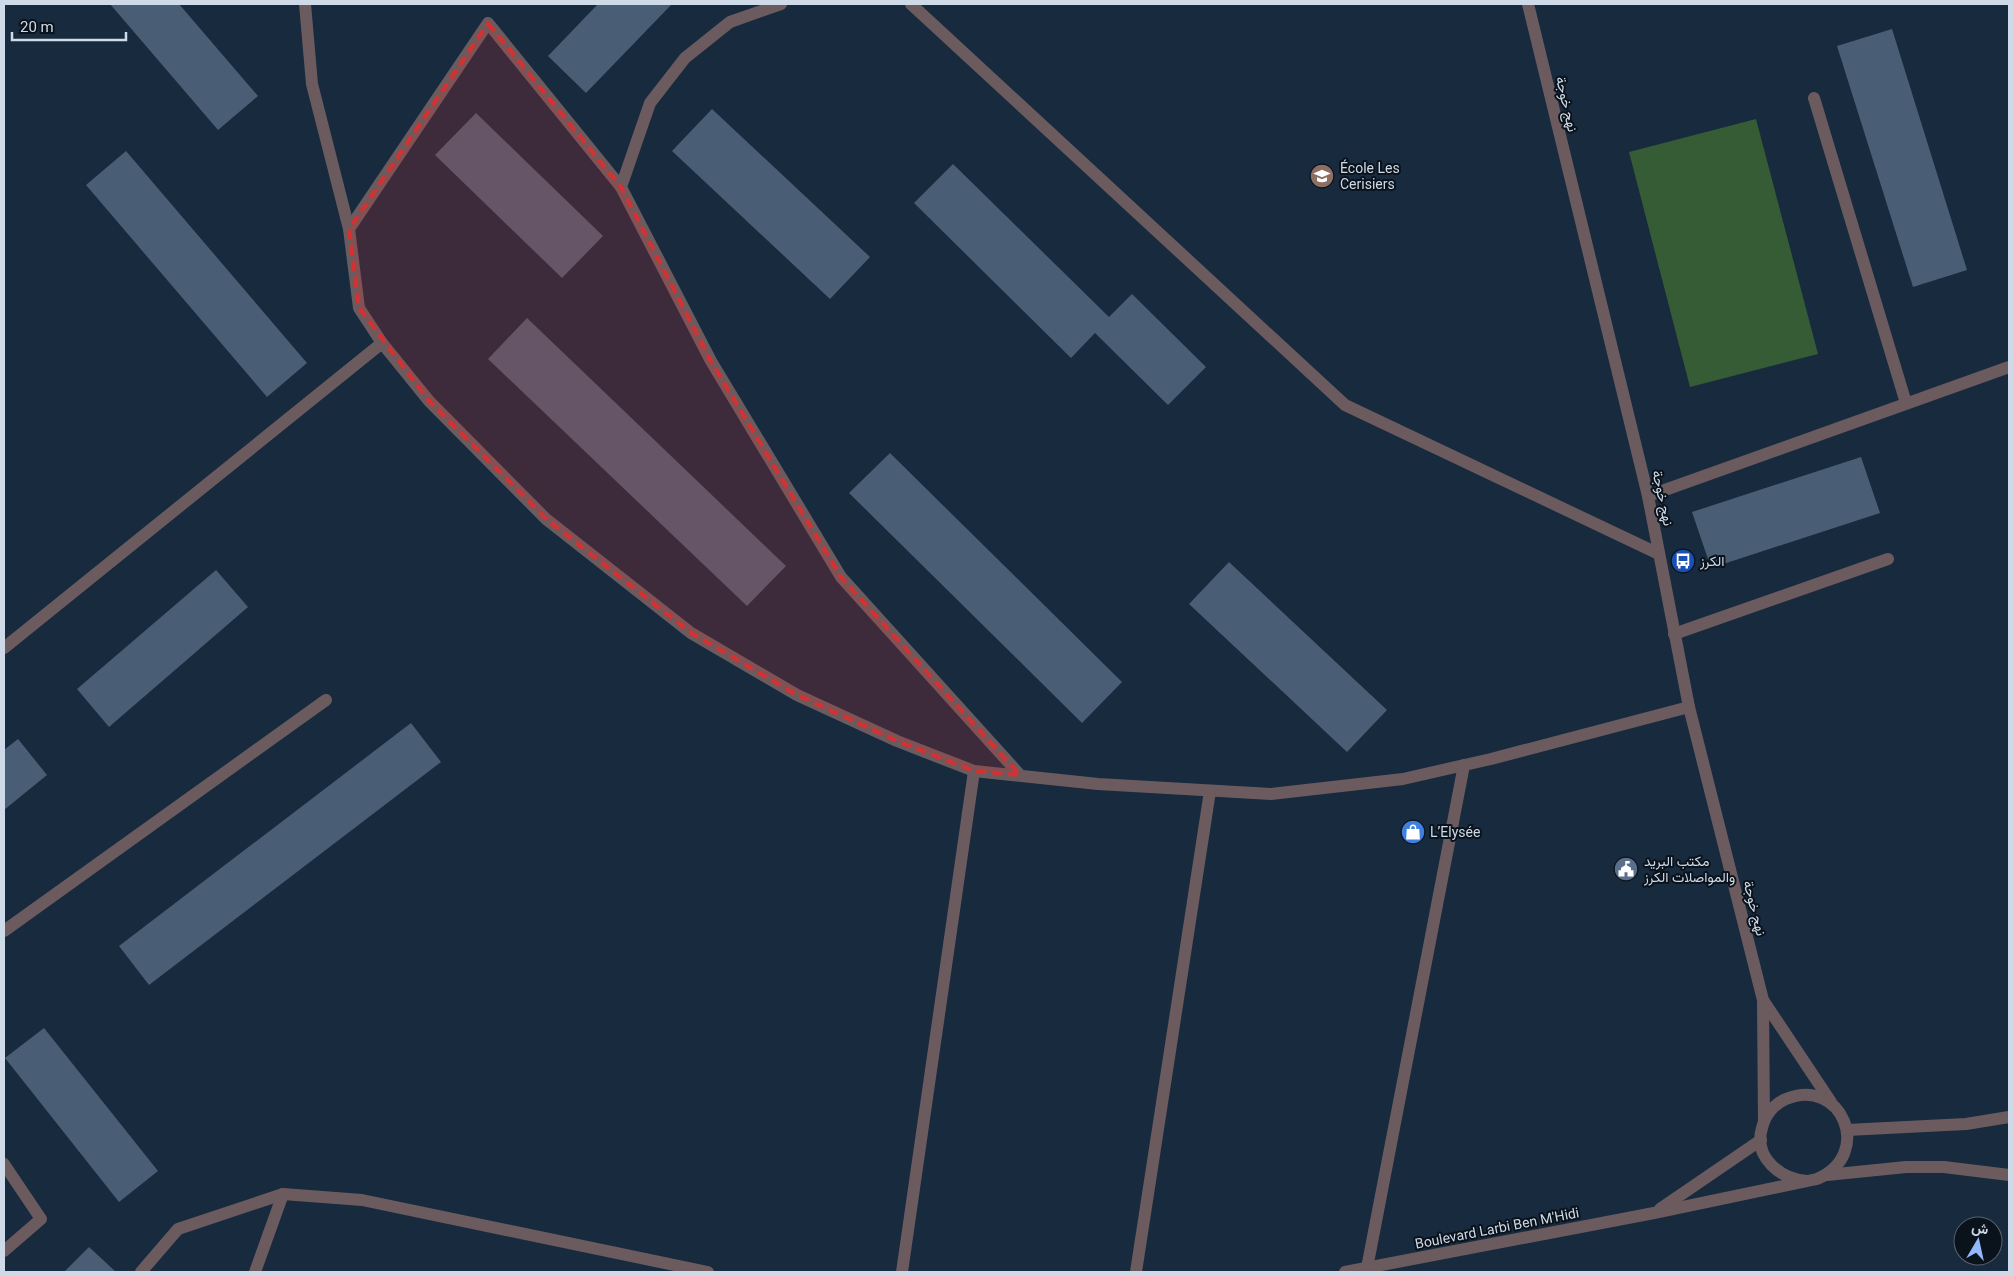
<svg xmlns="http://www.w3.org/2000/svg" width="2013" height="1276" font-family="Roboto,Vazirmatn,sans-serif">
<style>
.green{fill:#365c36}
.building{fill:#495e74}
.lines{fill:none;stroke-linecap:round;stroke-linejoin:round}
.minor{stroke:#6b5b5e;stroke-width:12}
.marked{fill:#d63132;fill-opacity:0.2;stroke:#d63132;stroke-width:4;stroke-dasharray:10 6;stroke-linejoin:round}
.labels{text-anchor:middle;dominant-baseline:central;stroke-width:4;stroke-linejoin:round;paint-order:stroke}
.street-label{font-size:14px;fill:#cedae7;stroke:#0a121b}
.poi-label{font-size:14px;fill:#cedae7;stroke:#0a121b;text-anchor:start}
</style>
<rect width="100%" height="100%" fill="#172a3e"/>
<polygon class="green" points="1756,119 1818,354 1690,387 1629,152"/>
<g class="building">
<polygon points="110,4 179,4 258,96 218,130"/>
<polygon points="598,4 672,4 586,93 548,56"/>
<polygon points="1892,29 1967,270 1913,287 1837,46"/>
<polygon points="712,109 870,257 830,299 672,151"/>
<polygon points="476,113 603,236 562,278 435,155"/>
<polygon points="126,151 307,363 267,397 86,185"/>
<polygon points="953,164 1109,317 1132,294 1206,367 1168,405 1095,333 1071,358 914,203"/>
<polygon points="527,318 786,566 747,606 488,359"/>
<polygon points="890,453 1122,682 1082,723 849,493"/>
<polygon points="1861,457 1880,513 1711,568 1692,512"/>
<polygon points="1229,562 1387,710 1347,752 1189,604"/>
<polygon points="216,570 248,607 109,727 77,689"/>
<polygon points="411,723 441,762 149,985 119,946"/>
<polygon points="18,739 47,775 4,810 4,750"/>
<polygon points="44,1028 158,1171 119,1202 5,1058"/>
<polygon points="89,1247 116,1272 64,1272"/>
</g>
<g class="lines">
<g class="minor">
<polyline points="305,4 312,84 349,229 359,308 382,343 429,401 546,519 691,633 797,695 897,741 974,771 1098,784 1271,794 1403,779 1491,759 1689,707"/>
<polyline points="781,4 730,22 685,58 650,103 621,187 711,361 841,577 1020,775"/>
<polyline points="911,4 1345,405 1659,554"/>
<polyline points="1528,4 1648,496 1689,707 1763,1000 1764,1121"/>
<polyline points="1814,98 1906,403"/>
<polyline points="349,229 488,23 621,187"/>
<polyline points="1648,496 2009,367"/>
<polyline points="1674,634 1888,559"/>
<polyline points="4,648 382,343"/>
<polyline points="4,931 326,700"/>
<polyline points="1763,1000 1831,1102"/>
<polyline points="1847,1130 1966,1124 2009,1117"/>
<polyline points="4,1164 41,1219 4,1251"/>
<polyline points="1827,1175 1906,1167 1944,1167 2009,1175"/>
<polyline points="1660,1209 1761,1140"/>
<polyline points="1367,1268 1464,765"/>
<polyline points="141,1272 178,1229 283,1194"/>
<polyline points="255,1272 283,1194 362,1200 708,1272"/>
<polyline points="902,1272 974,771"/>
<polyline points="1136,1272 1210,791"/>
<path d="M1345,1272l309,-59 163,-34c58,-25 24,-103 -31,-80 -12,5 -21,16 -24,29 -9,30 19,51 45,53"/>
</g>
</g>
<path class="marked" d="M488,23l133,164 90,174 130,216 179,198 -46,-4 -77,-30 -100,-46 -106,-62 -145,-114 -117,-118 -70,-93 -10,-79z"/>
<defs>
<g id="school-disc" transform="scale(1.25)"><circle r="9.5" fill="#8d6e63" stroke="#0a121b"/><path d="M0-5L7-2L0 1L-7-2ZM-4 1L0 2.5L4 1V4Q0 6-4 4Z" fill="#fff"/></g>
<g id="bus-disc" transform="scale(1.25)"><circle r="9.5" fill="#1a4fb4" stroke="#0a121b"/><path d="M-5-6H5V4H4V6H2V4H-2V6H-4V4H-5ZM-3.5-4V0h7V-4ZM-3.5 1.2v1.5H-2V1.2ZM2 1.2v1.5H3.5V1.2Z" fill="#fff"/></g>
<g id="shop-disc" transform="scale(1.25)"><circle r="9.5" fill="#3f7fe0" stroke="#0a121b"/><path d="M-5-2.5h2.3a2.7 3.5 0 0 1 5.4 0H5L5.5 6h-11ZM-1.5-2.5h3a1.5 2.3 0 0 0-3 0Z" fill="#fff"/></g>
<g id="civic-disc" transform="scale(1.25)"><circle r="9.5" fill="#5c6f8a" stroke="#0a121b"/><path d="M-.6-6.5H3V-4.5H.6V-3L4-1V1h2V6H-6V1h2V-1L-.6-3ZM-1.2 2.5V6h2.4V2.5Z" fill="#fff"/></g>
</defs>
<g fill-rule="evenodd">
<use href="#school-disc" x="1322" y="176"/>
<use href="#bus-disc" x="1683" y="561"/>
<use href="#shop-disc" x="1413" y="832"/>
<use href="#civic-disc" x="1626" y="869"/>
</g>
<g class="labels">
<g class="street-label">
<text transform="translate(1567 104) rotate(77)">نهج خوجة</text>
<text transform="translate(1663 498) rotate(78)">نهج خوجة</text>
<text transform="translate(1755 908) rotate(76)">نهج خوجة</text>
<text transform="translate(1497 1228) rotate(-11)">Boulevard Larbi Ben M'Hidi</text>
</g>
<g class="poi-label">
<text x="1340" y="168">École Les<tspan x="1340" dy="16">Cerisiers</tspan></text>
<text x="1700" y="561">الكرز</text>
<text x="1430" y="832">L’Elysée</text>
<text x="1644" y="861">مكتب البريد<tspan x="1644" dy="16">والمواصلات الكرز</tspan></text>
</g>
</g>
<rect width="2013" height="1276" fill="none" stroke="#cedae7" stroke-width="10"/>
<g transform="translate(1978 1241) rotate(9)"><circle r="24" fill="#0a121b" stroke="#58626d"/>
<path d="M0-4L9 19L0 12L-9 19Z" fill="#93b7fd"/>
<text y="-8" font-size="14" font-weight="bold" text-anchor="middle" fill="#cedae7">ش</text>
</g>
<path d="M12 32v8h114v-8" fill="none" stroke="#cedae7" stroke-width="2.5"/>
<text x="20" y="32" font-size="15" fill="#cedae7" stroke="#0a121b" stroke-width="4" paint-order="stroke">20 m</text>
</svg>
